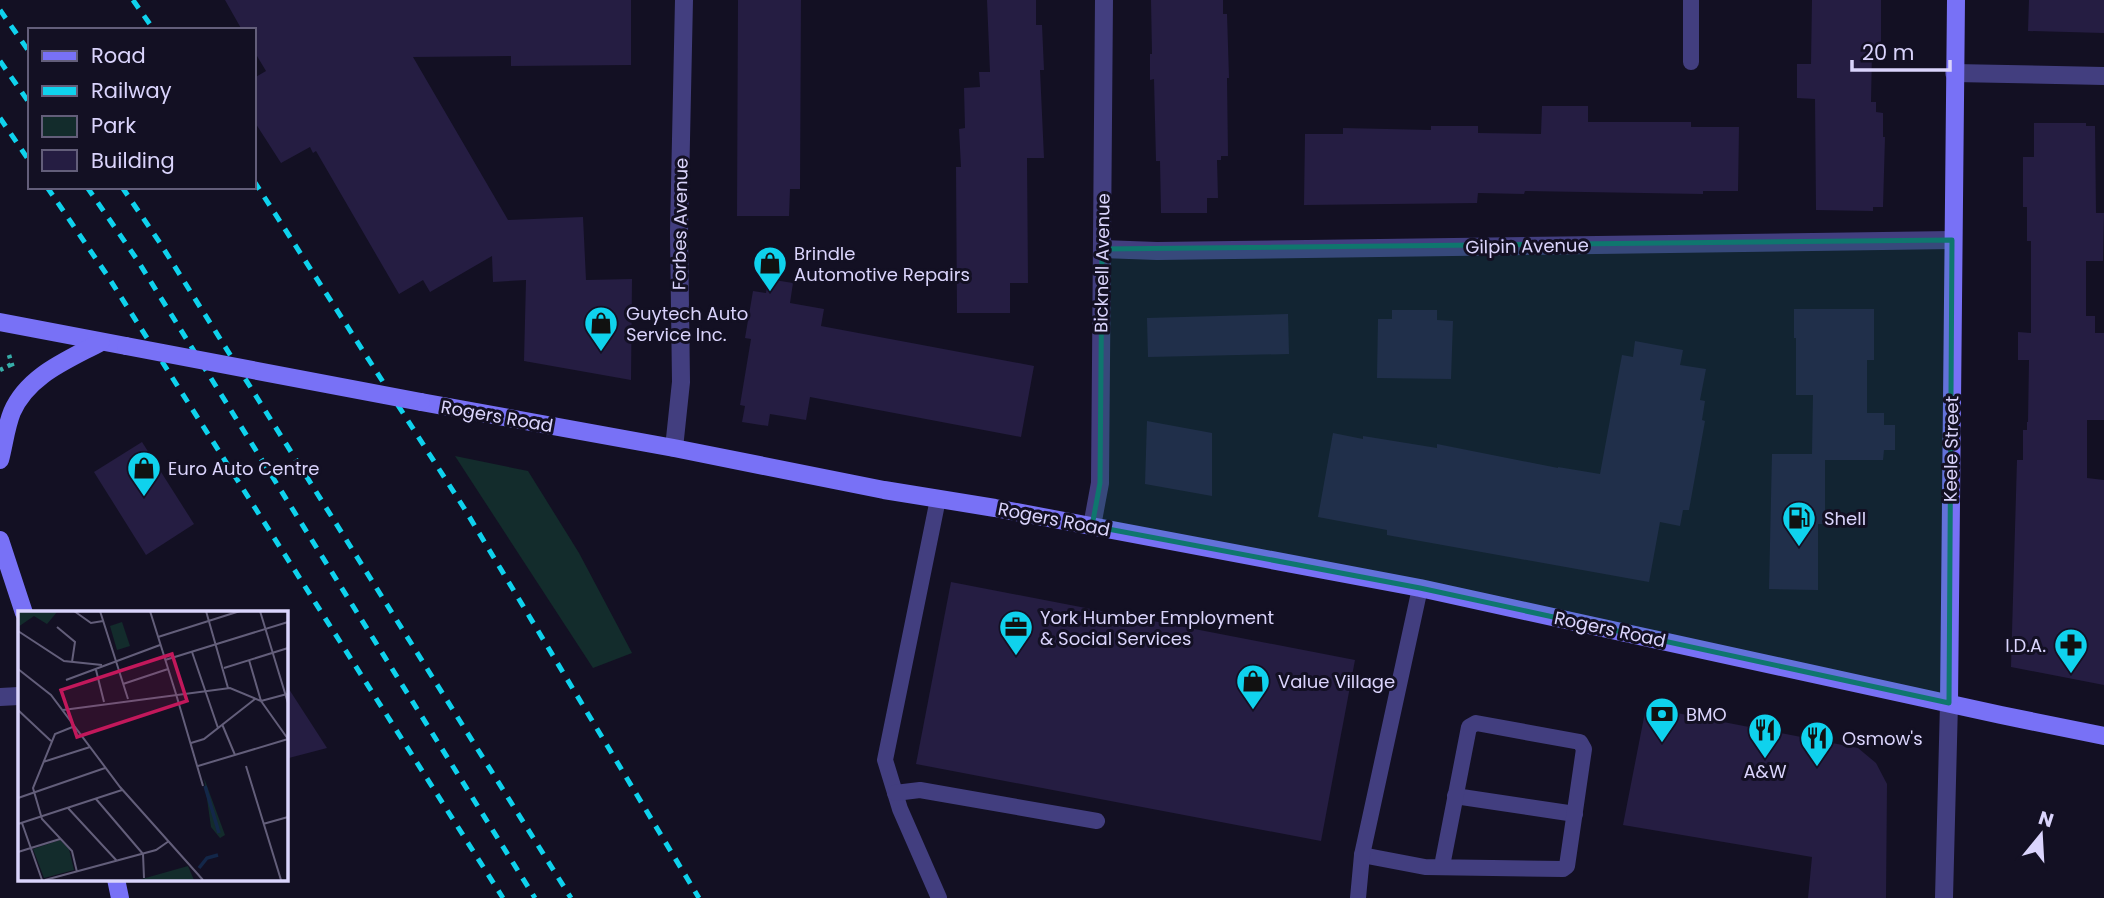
<svg xmlns="http://www.w3.org/2000/svg" width="2104" height="898" font-family="Poppins,sans-serif">
<style>
.green{fill:#132c2c}
.building{fill:#251d42}
.lines{fill:none;stroke-linecap:round;stroke-linejoin:round}
.path{stroke:#37aea9;stroke-width:4.5;stroke-dasharray:3.5 5;stroke-linecap:butt}
.service{stroke:#423e7f;stroke-width:16}
.minor{stroke:#423e7f;stroke-width:18}
.secondary{stroke:#7871f6;stroke-width:18}
.rail{stroke:#0fd2ed;stroke-width:5;stroke-dasharray:10 9;stroke-linecap:butt}
.secondary-bridge{stroke:#7871f6;stroke-width:18}
.marked{fill:#0f766e;fill-opacity:0.2;stroke:#0f766e;stroke-width:5;stroke-linejoin:round}
.labels{text-anchor:middle;dominant-baseline:central;stroke-width:6;stroke-linejoin:round;paint-order:stroke}
.street-label{font-size:18px;fill:#dad4fc;stroke:#131023}
.poi-label{font-size:18px;fill:#dad4fc;stroke:#131023;text-anchor:start}
.inset-river{fill:none;stroke:#132749;stroke-width:3.5}
.inset-road{fill:none;stroke:#635e7a;stroke-width:2}
.view{fill:#c2185b;fill-opacity:0.15;stroke:#c2185b;stroke-width:3.5}
.inset-edge{fill:none;stroke:#dad4fc;stroke-width:3.5}
</style>
<rect width="100%" height="100%" fill="#131023"/>
<polygon class="green" points="455,456 528,471 579,553 632,653 593,668"/>
<g class="building">
<polygon points="225,0 631,0 631,65 511,66 511,56 413,57 508,220 583,217 586,280 632,279 631,380 524,361 526,280 493,282 492,256 430,292 423,280 399,294 316,151 313,153 310,147 281,163 254,121 254,78 266,71 254,51 254,30 242,30"/>
<polygon points="738,0 801,0 800,189 790,189 789,216 737,216"/>
<polygon points="987,0 1036,0 1036,25 1042,25 1044,70 1040,70 1044,158 1027,158 1028,283 1010,283 1010,313 957,313 956,167 961,167 959,129 965,128 964,88 980,87 979,72 990,72"/>
<polygon points="1151,0 1223,0 1223,14 1227,14 1229,78 1227,78 1228,156 1221,156 1221,160 1217,160 1218,198 1207,198 1207,213 1161,213 1160,161 1156,161 1154,79 1150,80 1150,54 1152,54"/>
<polygon points="1812,0 1881,0 1881,50 1872,50 1871,102 1876,102 1876,112 1883,113 1883,137 1885,137 1883,207 1873,207 1873,211 1816,210 1815,99 1797,98 1797,64 1811,64"/>
<polygon points="2029,0 2104,0 2104,33 2028,31"/>
<polygon points="1542,106 1588,106 1588,122 1691,122 1691,127 1739,127 1738,191 1703,191 1703,194 1525,191 1524,194 1478,193 1477,203 1304,205 1305,134 1343,134 1343,128 1431,130 1431,126 1478,126 1478,133 1541,134"/>
<polygon points="2034,123 2086,123 2086,126 2095,126 2096,213 2104,213 2103,261 2086,261 2086,316 2095,316 2095,333 2104,333 2104,420 2087,420 2087,478 2104,480 2104,685 2011,667 2017,460 2023,460 2023,430 2027,430 2027,422 2028,422 2029,360 2018,360 2018,332 2031,333 2031,241 2027,241 2027,207 2023,207 2023,157 2034,157"/>
<polygon points="768,279 793,283 790,303 824,309 821,326 1034,366 1021,437 810,397 806,420 770,414 768,426 742,422 745,406 740,405 751,339 745,338 753,291 766,293"/>
<polygon points="1794,309 1874,309 1874,360 1867,360 1867,413 1884,413 1884,425 1895,425 1895,450 1884,450 1883,460 1825,460 1825,524 1818,524 1818,590 1769,589 1772,454 1812,454 1813,395 1796,395 1796,338 1794,338"/>
<polygon points="1392,310 1437,310 1437,320 1453,321 1451,379 1377,378 1378,319 1392,319"/>
<polygon points="1288,314 1289,354 1148,357 1147,318"/>
<polygon points="1635,341 1683,350 1680,365 1706,369 1700,400 1705,401 1702,420 1705,421 1689,510 1683,510 1680,526 1660,522 1649,582 1387,535 1387,530 1318,517 1333,433 1363,439 1363,436 1437,448 1437,444 1558,468 1558,467 1600,474 1622,355 1633,357"/>
<polygon points="1147,421 1212,433 1212,496 1145,484"/>
<polygon points="142,442 194,524 146,555 94,472"/>
<polygon points="951,582 1355,660 1321,841 916,764"/>
<polygon points="285,683 327,748 285,759"/>
<polygon points="1646,707 1858,748 1876,763 1887,784 1886,898 1808,898 1812,857 1623,825"/>
</g>
<g class="lines">
<g class="path">
<polyline points="9,355 13,368"/>
<polyline points="0,370 12,364"/>
</g>
<g class="service">
<polyline points="1691,62 1691,0"/>
<polyline points="938,499 885,760 900,809 939,898"/>
<polyline points="895,793 920,790 1097,821"/>
<polyline points="1455,796 1575,814"/>
<polyline points="1362,855 1425,867 1563,869 1567,866 1584,749 1580,742 1476,723 1469,727 1442,866"/>
<polyline points="1358,898 1362,855 1420,588"/>
</g>
<g class="minor">
<polyline points="1954,73 2104,76"/>
<polyline points="1102,249 1157,251 1952,240"/>
<polyline points="674,448 681,382 679,232 684,0"/>
<polyline points="1092,526 1100,483 1104,0"/>
<polyline points="0,697 19,696"/>
<polyline points="1944,898 1949,703"/>
</g>
<g class="secondary">
<polyline points="0,322 126,346"/>
<polyline points="421,402 674,448 884,490 995,508 1420,588 2001,715 2104,736"/>
<path d="M0,460c4,-15 6,-33 12,-48 16,-37 56,-52 89,-70"/>
<polyline points="0,540 24,613"/>
<polyline points="1949,703 1956,0"/>
<polyline points="116,879 120,898"/>
</g>
<g class="rail">
<polyline points="133,0 154,30"/>
<polyline points="0,10 30,53"/>
<polyline points="0,61 30,104"/>
<polyline points="0,118 30,162"/>
<polyline points="254,181 464,508 699,898"/>
<polyline points="47,187 107,275 503,898"/>
<polyline points="87,187 136,258 535,898"/>
<polyline points="122,187 160,243 571,898"/>
</g>
<polyline class="secondary-bridge" points="126,346 421,402"/>
</g>
<path class="marked" d="M1952,240l-3,463 -529,-115 -328,-62 8,-43 2,-234z"/>
<defs>
<g id="shop-pin" transform="scale(1.75)"><path d="M0 17L-7.5 6A9.5 9.5 0 1 1 7.5 6Z" fill="#0fd2ed" stroke="#131023"/><path d="M-5-2.5h2.3a2.7 3.5 0 0 1 5.4 0H5L5.5 6h-11ZM-1.5-2.5h3a1.5 2.3 0 0 0-3 0Z" fill="#111"/></g>
<g id="fuel-pin" transform="scale(1.75)"><path d="M0 17L-7.5 6A9.5 9.5 0 1 1 7.5 6Z" fill="#0fd2ed" stroke="#131023"/><path d="M-5.5-6h7V0h2V4h1.3V-2.5L3-4.5l.8-.8L6-3V5H2.5V1h-1V6h-7ZM-4.2-4.7v3.2H.2V-4.7Z" fill="#111"/></g>
<g id="office-pin" transform="scale(1.75)"><path d="M0 17L-7.5 6A9.5 9.5 0 1 1 7.5 6Z" fill="#0fd2ed" stroke="#131023"/><path d="M-6-3h4V-5.5h4V-3h4V5H-6ZM-1-4.5V-3h2v-1.5ZM-6 0V1H6V0Z" fill="#111"/></g>
<g id="pharmacy-pin" transform="scale(1.75)"><path d="M0 17L-7.5 6A9.5 9.5 0 1 1 7.5 6Z" fill="#0fd2ed" stroke="#131023"/><path d="M-2-6h4v4h4v4h-4v4h-4v-4h-4v-4h4Z" fill="#111"/></g>
<g id="bank-pin" transform="scale(1.75)"><path d="M0 17L-7.5 6A9.5 9.5 0 1 1 7.5 6Z" fill="#0fd2ed" stroke="#131023"/><path d="M-6-4H6V4H-6ZM0-2.3a2.3 2.3 0 1 0 0 4.6a2.3 2.3 0 1 0 0-4.6Z" fill="#111"/></g>
<g id="restaurant-pin" transform="scale(1.75)"><path d="M0 17L-7.5 6A9.5 9.5 0 1 1 7.5 6Z" fill="#0fd2ed" stroke="#131023"/><path d="M-5-6h1v4h1v-4h1v4h1v-4h1v5L-1.5 .5V6h-2V.5L-5-1ZM5-6V6H3V1.5H1.5Q1.5-4 5-6Z" fill="#111"/></g>
</defs>
<g fill-rule="evenodd">
<use href="#shop-pin" x="770" y="263"/>
<use href="#shop-pin" x="601" y="323"/>
<use href="#shop-pin" x="144" y="468"/>
<use href="#fuel-pin" x="1799" y="518"/>
<use href="#office-pin" x="1016" y="627"/>
<use href="#pharmacy-pin" x="2071" y="645"/>
<use href="#shop-pin" x="1253" y="681"/>
<use href="#bank-pin" x="1662" y="714"/>
<use href="#restaurant-pin" x="1765" y="730"/>
<use href="#restaurant-pin" x="1817" y="738"/>
</g>
<g class="labels">
<g class="street-label">
<text transform="translate(680 224) rotate(-89)">Forbes Avenue</text>
<text transform="translate(1527 246) rotate(-1)">Gilpin Avenue</text>
<text transform="translate(1102 263) rotate(-89)">Bicknell Avenue</text>
<text transform="translate(497 416) rotate(10)">Rogers Road</text>
<text transform="translate(1951 449) rotate(-89)">Keele Street</text>
<text transform="translate(1054 519) rotate(11)">Rogers Road</text>
<text transform="translate(1610 629) rotate(12)">Rogers Road</text>
</g>
<g class="poi-label">
<text x="794" y="253">Brindle<tspan x="794" dy="21">Automotive Repairs</tspan></text>
<text x="626" y="313">Guytech Auto<tspan x="626" dy="21">Service Inc.</tspan></text>
<text x="168" y="468">Euro Auto Centre</text>
<text x="1824" y="518">Shell</text>
<text x="1040" y="617">York Humber Employment<tspan x="1040" dy="21">&amp; Social Services</tspan></text>
<text x="2046" y="645" text-anchor="end">I.D.A.</text>
<text x="1278" y="681">Value Village</text>
<text x="1686" y="714">BMO</text>
<text x="1842" y="738">Osmow's</text>
<text x="1765" y="771" text-anchor="middle">A&amp;W</text>
</g>
</g>
<g transform="translate(18 611)">
<rect width="270" height="270" fill="#131023"/>
<path d="M0,0h38l1,1 -10,12 -13,-8 -16,11zM104,11l8,24 -13,4 -7,-24zM186,167l21,57 -5,3 -9,-11zM42,229l9,9 5,21 -30,8 -11,-29zM170,255l6,14h-65l13,-1z" fill="#132c2c"/>
<path class="inset-river" d="M187,175l14,47M181,257l8,-10 11,-3"/>
<path class="inset-road" d="M56,0l17,12 12,-2M82,0l28,88M132,0l26,83M188,0l22,77M242,0l28,92M39,16l18,15 -3,20M0,20l46,30 38,4M140,26l82,-26M174,41l26,76M147,49l123,-38M231,49l12,41 26,-7M206,57l64,-20M0,58l33,26 69,92 83,93M78,59l8,32M48,69l94,-35M105,73l45,-15M158,83l27,92M0,99l33,31M45,99l167,-22 31,13 27,38M204,113l13,31M57,115l-20,8 -22,54 9,31 30,32 5,21M173,132l13,-4 51,-40M25,151l47,-15M180,155l90,-27M228,155l35,114M0,187l87,-30M78,188l47,55M50,197l49,53M4,212l20,57M0,213l104,-34M245,213l25,-7M0,241l42,-13M125,243l1,24M27,269l111,-30 13,-9"/>
<path class="view" d="M154,43l15,47 -110,36 -16,-47z"/>
<rect width="270" height="270" class="inset-edge"/>
</g>
<rect x="28" y="28" width="228" height="161" fill="#131023" stroke="#635e7a" stroke-width="2"/>
<rect x="42" y="51" width="35" height="10" fill="#7871f6" stroke="#635e7a" stroke-width="2"/>
<text x="91" y="63" font-size="21" fill="#dad4fc">Road</text>
<rect x="42" y="86" width="35" height="10" fill="#0fd2ed" stroke="#635e7a" stroke-width="2"/>
<text x="91" y="98" font-size="21" fill="#dad4fc">Railway</text>
<rect x="42" y="116" width="35" height="21" fill="#132c2c" stroke="#635e7a" stroke-width="2"/>
<text x="91" y="133" font-size="21" fill="#dad4fc">Park</text>
<rect x="42" y="150" width="35" height="21" fill="#251d42" stroke="#635e7a" stroke-width="2"/>
<text x="91" y="168" font-size="21" fill="#dad4fc">Building</text>
<g transform="translate(2041 835) rotate(18)" stroke="#131023" stroke-width="5" paint-order="stroke">
<path d="M0-5L12 26L0 18L-12 26Z" fill="#dad4fc"/>
<text y="-10" font-size="19" font-weight="bold" text-anchor="middle" fill="#dad4fc">N</text>
</g>
<path d="M1852 60v10h98v-10" fill="none" stroke="#dad4fc" stroke-width="3.5"/>
<text x="1862" y="60" font-size="21" fill="#dad4fc" stroke="#131023" stroke-width="5" paint-order="stroke">20 m</text>
</svg>
